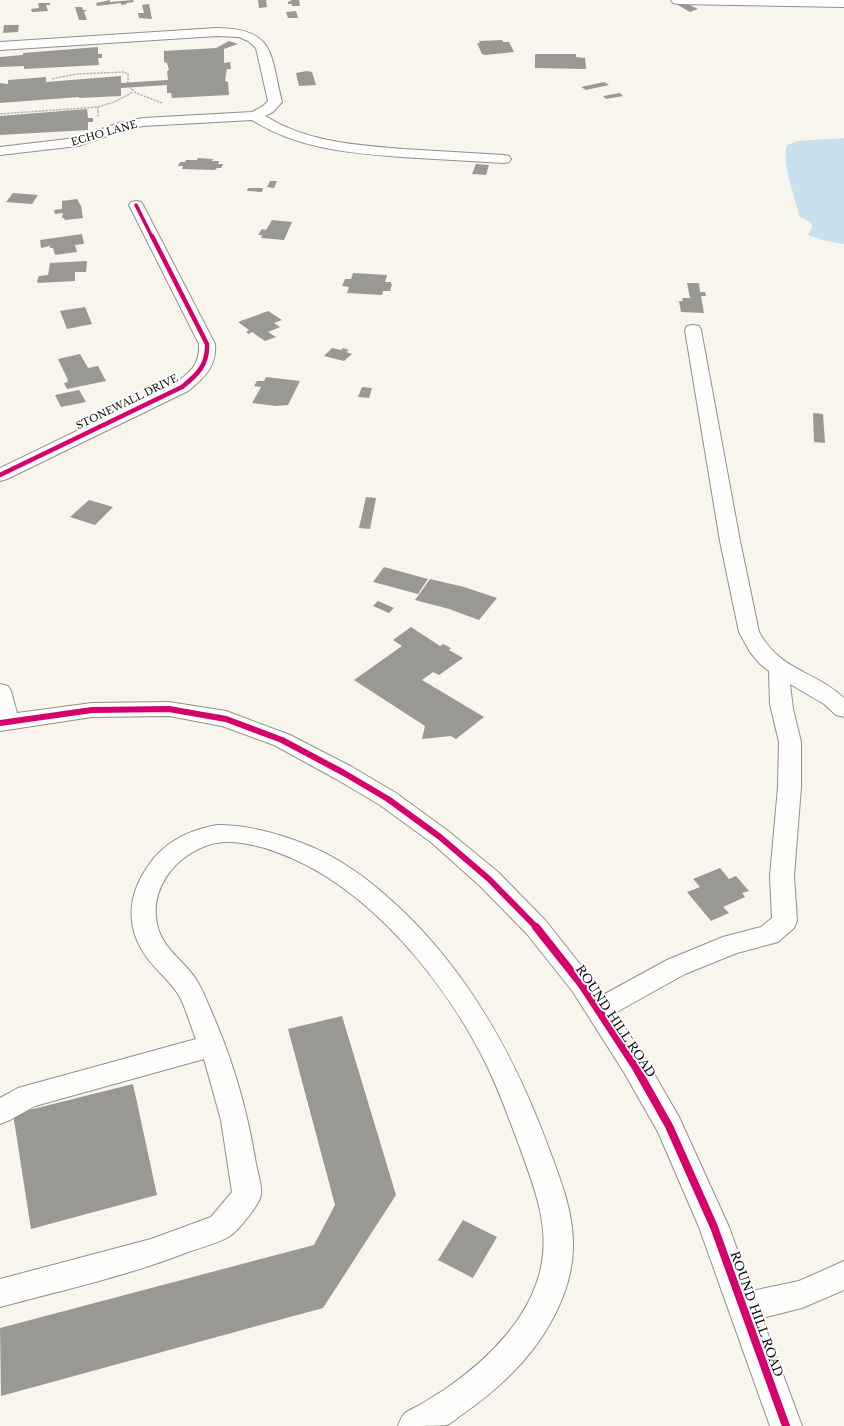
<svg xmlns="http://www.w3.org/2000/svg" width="844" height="1426" font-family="'Libre Baskerville',serif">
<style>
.water{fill:#c8e1ee}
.building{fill:#9a9893}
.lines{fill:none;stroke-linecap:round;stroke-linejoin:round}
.minor-casing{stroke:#91908c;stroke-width:2}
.path{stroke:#b7b6b5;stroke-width:1.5;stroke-dasharray:2.5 1;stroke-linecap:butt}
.minor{fill:#fefefc;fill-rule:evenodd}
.cycleway-far3-casing{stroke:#fff;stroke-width:5}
.cycleway-far2-casing{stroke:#fff;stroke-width:6}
.cycleway-far1-casing{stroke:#fff;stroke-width:8}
.cycleway-casing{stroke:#fff;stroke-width:10}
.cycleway-far3{stroke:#d6006c;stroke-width:3.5}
.cycleway-far2{stroke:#d6006c;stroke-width:4.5}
.cycleway-far1{stroke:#d6006c;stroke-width:6}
.cycleway{stroke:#d6006c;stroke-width:8}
.labels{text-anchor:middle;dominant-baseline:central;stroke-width:4;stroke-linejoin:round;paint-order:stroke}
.far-street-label{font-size:10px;fill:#0a0a0a;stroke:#fff}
.street-label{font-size:12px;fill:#0a0a0a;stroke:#fff}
</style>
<rect width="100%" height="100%" fill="#f8f5ed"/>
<path class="water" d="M844,138v106l-19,-3 -17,-6 4,-8 -1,-4 -11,-6c-5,-17 -19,-57 -13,-72l10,-4z"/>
<g class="building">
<polygon points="110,0 110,2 133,0 134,2 126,3 127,4 121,5 121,3 97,6 96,3"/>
<polygon points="258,0 266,0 267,7 259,8"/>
<polygon points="291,0 299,0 300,6 292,6 292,4 288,4 288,2 291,1"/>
<polygon points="38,3 50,3 50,5 46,5 48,11 32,12 31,9 39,8"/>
<polygon points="149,4 152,19 139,18 138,13 144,13 142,5"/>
<polygon points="688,4 698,9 690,12 678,5"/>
<polygon points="75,7 82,7 83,10 86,10 86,11 84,12 87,20 79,20"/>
<polygon points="296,11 298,18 288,18 286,12"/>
<polygon points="4,25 19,25 18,32 3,33"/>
<polygon points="502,40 503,42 509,42 514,52 485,55 482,54 477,43 480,43 479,41"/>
<polygon points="229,41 238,44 224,49 224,63 230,62 231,69 227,69 225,81 228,82 229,95 172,98 171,93 167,93 167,85 121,88 121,96 79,98 79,97 0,103 0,83 8,84 8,80 46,77 46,82 121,76 121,83 168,80 167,71 169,70 167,63 164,62 164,51 216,48"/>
<polygon points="98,47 98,54 102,54 102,58 98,58 99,65 24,69 24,66 0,67 0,57 23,55 23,53"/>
<polygon points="535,54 576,54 576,57 585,58 586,69 535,68"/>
<polygon points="307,71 312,72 316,85 299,86 296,73"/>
<polygon points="604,82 609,85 586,90 581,87"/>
<polygon points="620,93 623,96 606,99 603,96"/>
<polygon points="87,109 88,118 93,118 93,122 88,122 88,130 0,135 0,116"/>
<polygon points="198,158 213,159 212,161 219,161 218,164 223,164 221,168 217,168 215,170 182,169 183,166 178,166 180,162 185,162 186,160 197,160"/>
<polygon points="476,164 489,165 486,175 472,174"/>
<polygon points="270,181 277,181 274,188 267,187"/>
<polygon points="248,188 263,188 262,192 247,191"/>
<polygon points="13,193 38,195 32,204 6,202"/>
<polygon points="77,199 81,206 83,218 65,220 64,218 62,218 63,213 55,214 54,210 62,209 62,201"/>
<polygon points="272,220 292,222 284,240 261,238 262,235 258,235 262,229 266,230"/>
<polygon points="82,234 84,244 75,245 77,252 55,255 53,248 50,248 50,246 41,248 40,240"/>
<polygon points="87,261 86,272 75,272 75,281 38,283 37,281 39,276 48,275 50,263"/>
<polygon points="353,273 387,275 385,282 391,282 391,284 392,284 390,291 383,291 382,295 347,293 349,287 342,286 345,279 351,279"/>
<polygon points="687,283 699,283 700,292 705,292 706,296 701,296 704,313 681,312 679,301 683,301 682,298 690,298"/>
<polygon points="85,307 92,324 67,329 60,311"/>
<polygon points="268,311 282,320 274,323 280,327 268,332 276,337 265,341 252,332 249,334 246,332 249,330 238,322"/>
<polygon points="332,348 341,350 343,348 349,350 346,352 352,354 344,361 324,356"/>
<polygon points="80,354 88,368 98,366 106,381 67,389 64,383 68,382 67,380 68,380 58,359"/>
<polygon points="266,377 300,381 288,405 276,406 252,403 261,387 254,386 257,381 264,381"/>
<polygon points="362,387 372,388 369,398 358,397"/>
<polygon points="79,390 86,402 61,407 55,395"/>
<polygon points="813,413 823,414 825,443 814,442"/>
<polygon points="366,497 376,498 370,529 359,528"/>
<polygon points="89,500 113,507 95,525 70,517"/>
<polygon points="384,567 428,579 418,594 373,582"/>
<polygon points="430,579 464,587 497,598 479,620 449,609 415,600"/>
<polygon points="378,601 394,608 389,613 373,606"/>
<polygon points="411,627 440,646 443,644 451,648 449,650 463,658 439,675 433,672 422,680 484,717 456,739 451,736 422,739 425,726 354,680 402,646 393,640"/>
<polygon points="720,868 729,879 736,876 749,891 742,893 745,897 723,907 729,913 711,921 687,892 700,887 693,879"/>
<polygon points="342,1016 396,1195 323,1308 1,1396 0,1328 314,1245 335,1205 288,1029"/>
<polygon points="133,1084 157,1195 31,1229 13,1114"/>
<polygon points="463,1220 497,1237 473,1278 438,1260"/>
</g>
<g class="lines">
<g class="minor-casing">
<g id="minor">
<polygon points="671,0 844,0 844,7 677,4 673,3"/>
<path d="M217,28c59,1 53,26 65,74l-9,10 -8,4c42,26 90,29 138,33 34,2 67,4 101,6l5,1 2,3 -2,3 -5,1c-34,-2 -69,-4 -103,-6 -52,-4 -103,-8 -149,-37l-109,6 -15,3 -50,17 -78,9v-8l76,-9 43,-15 24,-5 109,-6 11,-6 5,-5 -12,-53 -8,-7 -9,-4 -22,-1 -217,14v-8z"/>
<path d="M136,201l5,1 2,3 72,139c2,22 -11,34 -27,47l-181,88 -7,2v-13l176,-85c15,-12 24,-18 23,-39l-70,-139 2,-3z"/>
<path d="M693,325l6,1 2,4 39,211 19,91c22,40 55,38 85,66v19l-8,-2 -12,-11 -34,-20 3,25 8,33v45l-7,89 3,45 -3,7 -16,14 -41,11 -52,21 -70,39 30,45 34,59 50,110 23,64 47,-10 45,-20v29l-42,18 -40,10 40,108h-32l-71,-199 -41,-95 -33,-58 -52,-82 -46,-58 -47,-48 -48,-43 -52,-38 -44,-26 -62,-34 -52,-19 -53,-10 -77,1 -92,14v-47l8,2 3,5 6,22 75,-10 77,-1 57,9 64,24 62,32 44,26 52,38 50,41 47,48 46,58 12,17 64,-35 56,-23 38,-10 11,-9 -2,-42 8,-89 1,-45 -9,-38 -1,-33 -9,-7 -10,-12 -11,-20 -19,-91 -35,-211 2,-4z"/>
<path d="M217,825c27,0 52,6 77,15 44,15 78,41 112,74 64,63 107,140 139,224 13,36 29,71 28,110 -1,48 -31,97 -65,129 -15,15 -31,27 -48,39 -4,3 -9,8 -14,9 -9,1 -37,1 -48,1 2,-5 3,-9 7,-13 4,-3 9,-5 13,-7 9,-5 17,-11 26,-16 44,-30 89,-74 98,-128 7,-41 -10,-80 -23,-117 -10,-26 -19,-52 -31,-77 -41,-85 -120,-184 -212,-216 -22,-8 -51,-15 -73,-5 -31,13 -53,43 -46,77 4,23 27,37 39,55 8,13 13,27 19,41 20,47 33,94 41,144 2,10 6,21 5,30 0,9 -23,37 -31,42 -9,6 -30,12 -42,16 -61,24 -125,38 -188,55v-28l151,-40 60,-22 21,-25 -11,-72 -17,-61 -169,47 -25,14 -10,4v-26l18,-10 178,-49c-6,-14 -10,-32 -18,-45 -8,-13 -21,-23 -30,-35 -23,-30 -21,-63 0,-93 16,-24 41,-36 69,-41z"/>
</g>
</g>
<g class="path">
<polyline points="52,79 76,74 124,72 128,74 128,83"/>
<polyline points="129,87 136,93 162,103"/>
<polyline points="98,107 98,117"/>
<polyline points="0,114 98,107 114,102 133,92"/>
</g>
<use href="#minor" class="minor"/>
<g class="cycleway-far3-casing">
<polyline id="cycleway-far3" points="136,205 152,237"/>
</g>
<g class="cycleway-far2-casing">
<path id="cycleway-far2" d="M0,475l182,-88c15,-12 26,-22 25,-43l-55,-108"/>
</g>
<g class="cycleway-far1-casing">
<polyline id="cycleway-far1" points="0,723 92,710 169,709 226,719 282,740 344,773 388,799 440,837 489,879 537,928"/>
</g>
<g class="cycleway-casing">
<polyline id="cycleway" points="536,927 582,985 635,1066 669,1126 714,1227 786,1426"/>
</g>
<use href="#cycleway-far3" class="cycleway-far3"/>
<use href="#cycleway-far2" class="cycleway-far2"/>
<use href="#cycleway-far1" class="cycleway-far1"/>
<use href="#cycleway" class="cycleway"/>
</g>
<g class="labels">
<g class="far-street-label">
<text transform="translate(104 133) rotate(-16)">ECHO LANE</text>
<text transform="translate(127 402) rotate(-26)">STONEWALL DRIVE</text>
</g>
<g class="street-label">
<text transform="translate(616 1021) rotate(56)">ROUND HILL ROAD</text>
<text transform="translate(757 1314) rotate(70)">ROUND HILL ROAD</text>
</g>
</g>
</svg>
